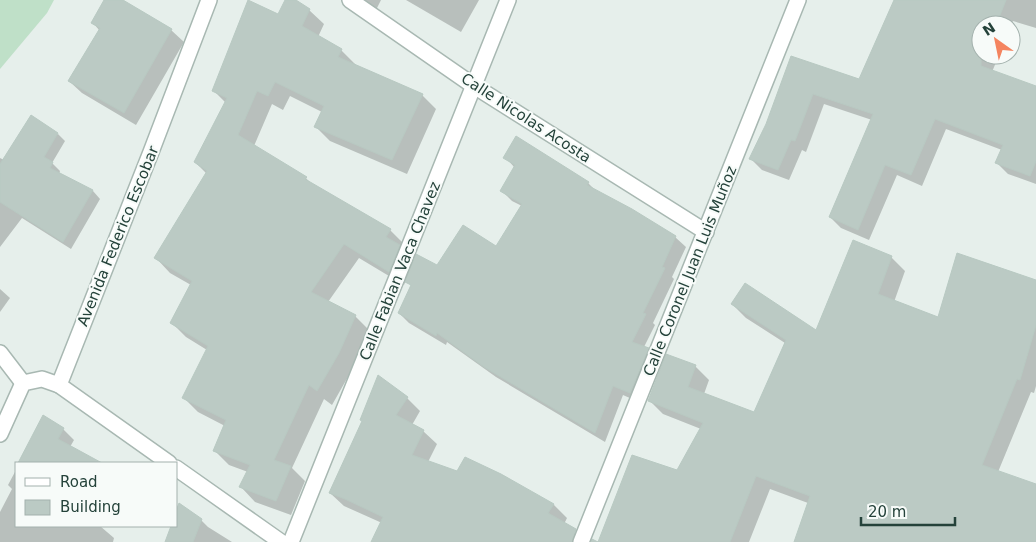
<svg xmlns="http://www.w3.org/2000/svg" width="1036" height="542" font-family="'DejaVu Sans',sans-serif">
<style>
.green{fill:#bfe0c8}
.shadow{fill:#0003}
.building{fill:#bbcac4;stroke:#b8c9c2}
.lines{fill:none;stroke-linecap:round;stroke-linejoin:round}
.minor-casing{stroke:#a8b8b2;stroke-width:18}
.minor{stroke:#fff;stroke-width:15}
.labels{text-anchor:middle;dominant-baseline:central;stroke-width:4;stroke-linejoin:round;paint-order:stroke}
.street-label{font-size:15px;fill:#24423a;stroke:#f7fbf9}
</style>
<rect width="100%" height="100%" fill="#e6efeb"/>
<polygon class="green" points="0,0 54,0 47,13 0,69"/>
<g class="shadow">
<polygon points="105,0 120,0 171,30 184,42 136,125 82,93 69,81 100,31 93,23"/>
<polygon points="286,0 294,0 309,10 324,24 318,37 341,50 356,65 355,66 422,95 436,109 407,174 330,141 315,126 322,112 290,96 283,110 272,104 254,146 306,178 312,185 390,230 404,244 402,249 415,262 437,267 496,248 522,206 512,201 502,191 515,168 505,157 588,183 596,191 675,237 686,247 672,277 674,279 653,323 655,325 644,347 648,349 658,359 641,403 623,395 605,442 496,377 447,342 446,345 409,323 399,313 412,286 406,280 404,285 359,258 328,302 355,316 370,331 353,368 332,405 324,399 292,468 305,481 291,515 255,502 241,487 248,472 229,465 214,450 225,426 198,412 183,397 207,350 186,337 172,323 191,285 170,273 156,258 207,174 195,162 226,103 213,90 279,16"/>
<polygon points="362,0 381,0 376,10"/>
<polygon points="406,0 479,0 461,32"/>
<polygon points="896,0 1036,0 1036,28 1013,21 1011,25 981,25 981,55 999,55 992,72 1036,87 1036,184 1008,174 997,163 1002,150 946,129 922,186 897,175 869,240 841,228 830,217 872,120 824,104 806,152 802,150 789,180 762,170 751,159 767,125 792,57 860,81"/>
<polygon points="58,134 65,141 52,163 60,171 59,174 93,191 100,199 71,249 22,218 0,247 0,158 4,160"/>
<polygon points="891,257 905,271 894,302 938,318 1036,281 1036,386 1034,393 1031,392 998,472 1036,485 1036,542 795,542 808,503 770,489 749,542 610,542 677,472 701,429 663,414 649,400 695,366 709,380 704,394 754,414 785,343 746,318 732,304 816,332"/>
<polygon points="0,289 10,298 0,312"/>
<polygon points="407,398 420,411 412,425 423,431 437,444 428,462 458,473 500,475 554,505 567,518 564,524 582,540 581,542 372,542 382,523 344,506 330,493"/>
<polygon points="44,417 63,429 74,440 70,447 98,463 20,463"/>
<polygon points="16,470 16,526 100,526 114,538 113,542 0,542 0,512 12,489 8,485"/>
<polygon points="201,520 208,527 232,542 166,542 172,526"/>
</g>
<g class="building">
<polygon points="104,0 123,0 172,29 124,113 68,81 100,28 91,23"/>
<polygon points="248,0 278,14 285,0 296,0 310,9 302,26 342,49 338,57 423,94 392,160 314,127 324,106 275,82 268,96 257,91 238,135 307,177 305,179 391,229 386,237 400,245 389,272 344,244 311,292 356,315 339,353 317,391 309,385 274,460 291,466 276,501 239,487 250,465 213,451 226,420 182,398 208,346 170,323 192,281 154,258 207,171 194,162 227,98 212,91"/>
<polygon points="894,0 1006,0 996,25 981,25 981,66 1036,86 1036,161 1030,176 995,163 1003,145 935,119 911,175 885,165 858,230 829,217 873,114 813,94 795,141 791,140 778,170 749,159 766,124 791,56 859,79"/>
<polygon points="31,115 58,133 44,157 53,162 50,168 93,190 63,242 0,202 0,164"/>
<polygon points="516,136 589,182 587,185 632,209 676,236 662,267 665,268 643,313 646,314 632,342 649,348 630,393 613,386 595,433 484,367 437,333 436,336 398,313 411,285 405,282 416,254 437,265 463,225 496,246 522,204 500,191 515,165 503,158"/>
<polygon points="853,240 892,256 878,294 938,317 957,253 1036,280 1036,325 1020,380 1017,379 982,465 1036,484 1036,542 794,542 810,496 756,476 730,542 591,542 592,539 598,542 632,455 677,470 703,423 648,401 666,354 696,365 688,387 754,412 786,340 731,304 745,283 816,330"/>
<polygon points="378,375 408,397 396,415 424,430 412,455 457,471 465,457 501,474 554,504 548,513 576,529 572,542 371,542 383,517 345,499 329,493 362,421 360,420"/>
<polygon points="43,415 64,428 58,439 102,463 18,463"/>
<polygon points="179,503 202,519 193,542 165,542 171,526 176,526 176,511"/>
</g>
<g class="lines">
<g class="minor-casing">
<g id="minor">
<polyline points="350,0 474,86 706,232"/>
<polyline points="0,353 23,383"/>
<polyline points="59,385 169,463"/>
<polyline points="0,434 23,383 42,379 59,385 151,152 209,0"/>
<polyline points="176,468 281,542"/>
<polyline points="291,542 508,0"/>
<polyline points="581,542 798,0"/>
</g>
</g>
<use href="#minor" class="minor"/>
</g>
<g class="labels">
<g class="street-label">
<text transform="translate(526 118) rotate(33)">Calle Nicolas Acosta</text>
<text transform="translate(118 236) rotate(-68)">Avenida Federico Escobar</text>
<text transform="translate(400 271) rotate(-68)">Calle Fabian Vaca Chavez</text>
<text transform="translate(690 271) rotate(-68)">Calle Coronel Juan Luis Muñoz</text>
</g>
</g>
<rect x="15" y="462" width="162" height="65" fill="#f7fbf9" stroke="#a3b1ad"/>
<rect x="25" y="478" width="25" height="8" fill="#ffffff" stroke="#a3b1ad"/>
<text x="60" y="487" font-size="15" fill="#24423a">Road</text>
<rect x="25" y="500" width="25" height="15" fill="#bbcac4" stroke="#a3b1ad"/>
<text x="60" y="512" font-size="15" fill="#24423a">Building</text>
<g transform="translate(996 40) rotate(327)"><circle r="24" fill="#f7fbf9" stroke="#a3b1ad"/>
<path d="M0-4L9 19L0 12L-9 19Z" fill="#f4845f"/>
<text y="-8" font-size="14" font-weight="bold" text-anchor="middle" fill="#24423a">N</text>
</g>
<path d="M861 517v8h94v-8" fill="none" stroke="#24423a" stroke-width="2.5"/>
<text x="868" y="517" font-size="15" fill="#24423a" stroke="#f7fbf9" stroke-width="4" paint-order="stroke">20 m</text>
</svg>
